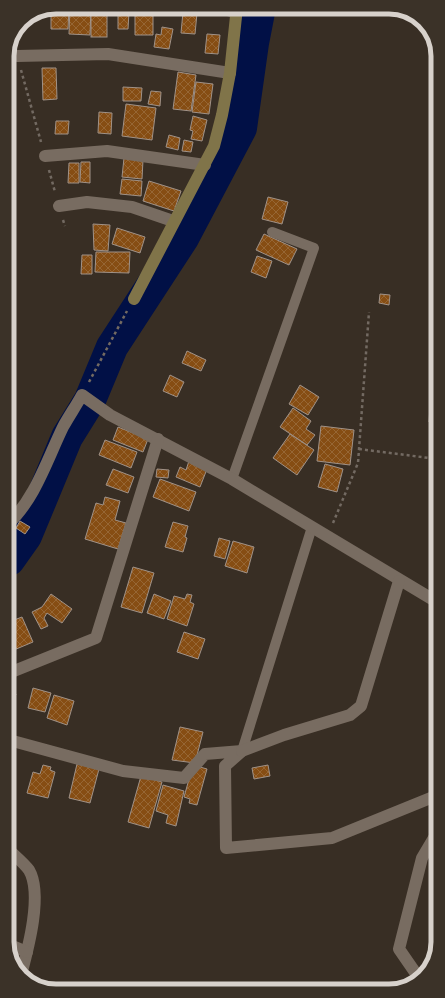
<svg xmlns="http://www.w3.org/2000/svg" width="445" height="998" font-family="'Zilla Slab',serif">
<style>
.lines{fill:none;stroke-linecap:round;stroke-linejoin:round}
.river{stroke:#011046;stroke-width:32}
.building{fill:url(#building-cross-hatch);stroke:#a09288}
.path{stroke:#736a62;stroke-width:2.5;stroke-dasharray:3 3;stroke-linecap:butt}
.service{stroke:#786c61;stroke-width:10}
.minor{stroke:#786c61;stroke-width:12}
.secondary{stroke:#807449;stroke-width:12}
.rim{fill:none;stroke:#d7d1cb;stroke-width:5}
</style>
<defs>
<pattern id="building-cross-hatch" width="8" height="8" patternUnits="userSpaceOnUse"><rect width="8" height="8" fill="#864d13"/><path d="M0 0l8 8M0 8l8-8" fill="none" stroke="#966634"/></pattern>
</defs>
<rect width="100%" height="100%" fill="#382e24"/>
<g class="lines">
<polyline class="river" points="9,560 26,536 67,437 90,400 112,347 183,238 241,128 253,43 260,7"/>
</g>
<g class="building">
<polygon points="56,7 69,7 68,29 51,29 51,9"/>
<polygon points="70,7 91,7 90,35 69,34"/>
<polygon points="198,7 211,7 210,12 198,9"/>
<polygon points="213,7 231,7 230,16 212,13"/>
<rect x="91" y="12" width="16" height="25"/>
<polygon points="118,12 129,12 128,29 118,29"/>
<polygon points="153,12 153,35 135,35 135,13"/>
<polygon points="183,12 197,13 195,34 181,33"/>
<polygon points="162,27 173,29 169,49 154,47 156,34 161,35"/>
<polygon points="207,34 220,35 218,54 205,53"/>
<polygon points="42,68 56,68 57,99 43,100"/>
<polygon points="178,72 196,75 191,111 173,109"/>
<polygon points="196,82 213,84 209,114 192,112"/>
<polygon points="123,87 142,88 141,101 123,101"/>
<polygon points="151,91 161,92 160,106 148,104"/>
<polygon points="126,104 156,108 152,140 122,136"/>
<polygon points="99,112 112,113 111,134 98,133"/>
<polygon points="193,116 207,120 202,141 191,139 193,131 190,130"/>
<polygon points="56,121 69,121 68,134 55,134"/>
<polygon points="169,135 180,138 178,150 166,147"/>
<polygon points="184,140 193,142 191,152 182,151"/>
<polygon points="124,158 143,160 142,179 122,177"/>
<polygon points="81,162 90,162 90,183 80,182"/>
<polygon points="69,163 79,163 79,183 68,183"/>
<polygon points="122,179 142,181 141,196 120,194"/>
<polygon points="149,181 181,191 174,211 143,201"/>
<polygon points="268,197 288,202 282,224 262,219"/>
<polygon points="93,224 110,225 108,251 94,250"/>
<polygon points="117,228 145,237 140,253 112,244"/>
<polygon points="264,234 297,249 289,265 256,250"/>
<polygon points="96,252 130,252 129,273 95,272"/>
<polygon points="82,255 92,255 92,274 81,274"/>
<polygon points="257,256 272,261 266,278 251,272"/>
<polygon points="380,294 390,295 389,305 379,303"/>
<polygon points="187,351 206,360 201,371 182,363"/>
<polygon points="170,375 184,382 177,397 163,391"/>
<polygon points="300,385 319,397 308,415 289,404"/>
<polygon points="431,390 436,391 436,423 429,422"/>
<polygon points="293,408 311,421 306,429 315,435 307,445 280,427"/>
<polygon points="321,426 354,430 350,465 317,461"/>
<polygon points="118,427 148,439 143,452 113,440"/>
<polygon points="290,434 314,450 297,475 273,458"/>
<polygon points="105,440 137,452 131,468 99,455"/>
<polygon points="189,461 207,469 200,487 176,477 180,467 186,470"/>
<polygon points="325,464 343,469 337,492 318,487"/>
<polygon points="113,469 134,477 128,493 106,485"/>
<polygon points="157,469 169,470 168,478 156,477"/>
<polygon points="160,479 196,492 189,511 153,497"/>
<polygon points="105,497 120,501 115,520 126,523 118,549 85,539 96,503 103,505"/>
<polygon points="20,521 30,527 25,534 16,528"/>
<polygon points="173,522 188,526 185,537 187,538 183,552 165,547"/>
<polygon points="219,538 230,541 225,559 214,556"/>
<polygon points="233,541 254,547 247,573 225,566"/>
<polygon points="133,567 154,573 142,613 121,607"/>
<polygon points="51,594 72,609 62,623 47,613 44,618 48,626 41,629 32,612 42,607"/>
<polygon points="154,594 171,601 164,619 147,613"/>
<polygon points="187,594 192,595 190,602 194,604 187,626 167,619 174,596 185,599"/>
<polygon points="22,617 33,642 9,652 9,622"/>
<polygon points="184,632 205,639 198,659 177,652"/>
<polygon points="33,688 51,693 45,712 28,708"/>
<polygon points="9,692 16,694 9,714"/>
<polygon points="54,695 74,701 67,725 47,718"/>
<polygon points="180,727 203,732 195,763 172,760"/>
<polygon points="77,764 99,769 90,803 69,798"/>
<polygon points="43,765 51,767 50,770 55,772 48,798 27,793 33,772 40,774"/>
<polygon points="193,765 207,769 197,805 189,803 190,799 184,797"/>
<polygon points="268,765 270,776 254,779 252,768"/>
<polygon points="141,776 162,782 149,828 128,822"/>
<polygon points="163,785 184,791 176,826 166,823 168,815 156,811"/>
</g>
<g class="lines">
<g class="path">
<polyline points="21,70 41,142"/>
<polyline points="49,170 55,192"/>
<polyline points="63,220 65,226"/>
<polyline points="89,382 127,311"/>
<polyline points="359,449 437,459"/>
<polyline points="333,523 358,463 369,312"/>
</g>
<g class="service">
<polyline points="232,479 314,248 272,232"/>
<polyline points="242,751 312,527"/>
</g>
<g class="minor">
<polyline points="17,56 108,54 230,73"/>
<polyline points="45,156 107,151 205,165"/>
<polyline points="59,206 87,202 132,207 173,221"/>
<path d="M8,524c27,-25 39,-64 55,-97 6,-11 13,-21 19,-32l28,20 122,64 205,123"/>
<polyline points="9,673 96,638 158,439"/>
<polyline points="9,740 123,771 184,778 205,754 242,751 225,766 226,848 332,838 438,795"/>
<polyline points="242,751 284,735 350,715 361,706 399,581"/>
<path d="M9,850c6,6 15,13 20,20 14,24 -1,79 -8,105"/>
<polyline points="10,945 27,952"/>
<polyline points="419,978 399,949 422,858 438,831"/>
</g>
<polyline class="secondary" points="134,299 214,146 222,115 230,73 237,7"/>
</g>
<path d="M0 0H445V998H0ZM56 14H389A42 42 0 0 1 431 56V942A42 42 0 0 1 389 984H56A42 42 0 0 1 14 942V56A42 42 0 0 1 56 14Z" fill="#3b3228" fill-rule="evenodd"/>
<path class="rim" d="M56 14H389A42 42 0 0 1 431 56V942A42 42 0 0 1 389 984H56A42 42 0 0 1 14 942V56A42 42 0 0 1 56 14Z"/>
</svg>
